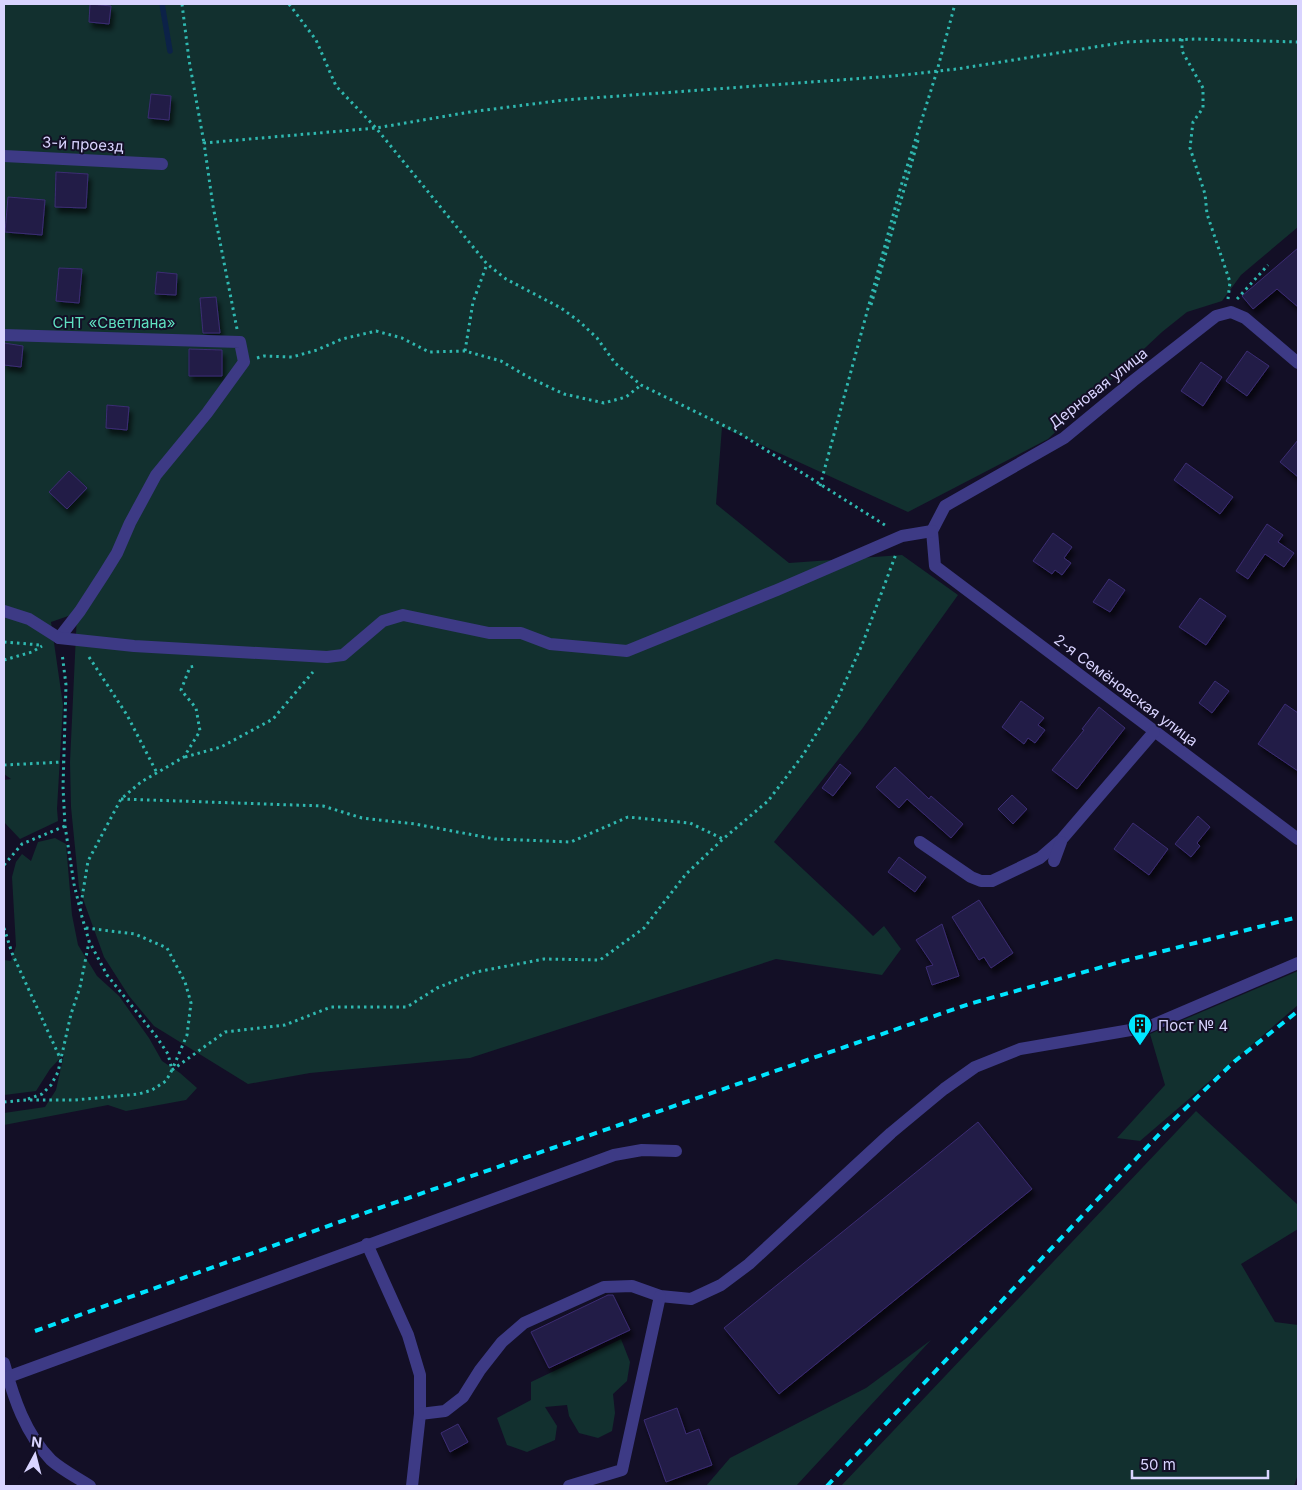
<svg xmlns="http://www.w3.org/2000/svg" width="1302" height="1490" font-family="Inter,sans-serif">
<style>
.green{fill:#12302f}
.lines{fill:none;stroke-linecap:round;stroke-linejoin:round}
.stream{stroke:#0c2248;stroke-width:5.5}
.building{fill:#241b47;stroke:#3b2d73;filter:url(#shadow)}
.path{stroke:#2fb8b0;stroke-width:3;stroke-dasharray:2.5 4;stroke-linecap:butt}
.minor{stroke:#3d3a85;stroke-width:12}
.rail{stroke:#00e5ff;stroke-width:4;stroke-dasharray:8 6;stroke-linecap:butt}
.labels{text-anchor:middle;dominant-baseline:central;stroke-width:4;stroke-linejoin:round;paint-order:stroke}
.street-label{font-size:15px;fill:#d9d4ff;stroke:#130f26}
.park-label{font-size:15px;fill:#5fe0c0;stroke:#130f26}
.poi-label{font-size:15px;fill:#d9d4ff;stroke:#130f26;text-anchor:start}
</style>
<defs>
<filter id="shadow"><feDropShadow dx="3" dy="5.5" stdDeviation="2.5" flood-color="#0009"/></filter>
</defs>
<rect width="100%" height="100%" fill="#130f26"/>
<g class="green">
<polygon points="4,4 1298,4 1298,227 1241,275 1222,301 1187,312 1162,332 1048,439 908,512 722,427 716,504 789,563 902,555 958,595 862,729 774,842 853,916 873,936 884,926 901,949 882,975 776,959 470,1058 310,1073 248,1084 154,1026 129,996 104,957 79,888 71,807 70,762 77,613 51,622 63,705 57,809 58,821 20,839 4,822 4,780 11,779 4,774"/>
<polygon points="55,838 66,844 72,915 78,945 97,976 119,996 149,1038 162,1061 180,1073 197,1088 186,1100 126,1111 108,1105 4,1125 4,1113 45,1107 56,1090 64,1054 50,1069 36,1091 4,1095 4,960 11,961 16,946 12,877 16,862 22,854 31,861 38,842"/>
<polygon points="1298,971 1298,1005 1140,1141 1117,1138 1165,1085 1150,1034"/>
<polygon points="1196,1111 1298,1205 1298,1229 1241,1264 1275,1322 1298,1325 1298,1474 1294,1486 841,1486"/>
<polygon points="621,1339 630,1362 627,1381 613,1394 615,1413 612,1431 598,1438 579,1433 569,1416 567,1405 545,1407 557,1426 555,1440 527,1452 507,1445 497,1418 531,1400 531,1382"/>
<polygon points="931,1340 796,1486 706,1486 730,1458 866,1388"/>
</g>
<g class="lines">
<polyline class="stream" points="162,4 170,51"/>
</g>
<g class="building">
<polygon points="90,4 111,6 109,24 89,22"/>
<polygon points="151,94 171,96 169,120 148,118"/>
<polygon points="56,172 88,174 86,208 55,207"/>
<polygon points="8,197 45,200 42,235 5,232"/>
<polygon points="1298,248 1298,307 1277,289 1253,309 1242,296"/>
<polygon points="59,268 82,269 79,303 56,301"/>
<polygon points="157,272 177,274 176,295 155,294"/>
<polygon points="216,297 220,333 203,333 200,298"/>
<polygon points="4,343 23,346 21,367 4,365"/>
<polygon points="189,349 222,350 222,376 189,376"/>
<polygon points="1247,351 1269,366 1247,396 1226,381"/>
<polygon points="1201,362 1222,377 1203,406 1181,391"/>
<polygon points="107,405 129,407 127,430 106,428"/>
<polygon points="1298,440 1298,477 1280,462"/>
<polygon points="1186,463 1233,497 1220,514 1174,480"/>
<polygon points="69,471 87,488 67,509 49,492"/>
<polygon points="1267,524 1283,535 1278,542 1294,553 1284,567 1265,554 1248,579 1236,571"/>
<polygon points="1053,533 1072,547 1064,558 1071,563 1062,575 1055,570 1052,574 1033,561"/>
<polygon points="1109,579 1125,590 1110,612 1093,602"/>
<polygon points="1200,598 1226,616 1206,645 1179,627"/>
<polygon points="1215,681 1229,691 1212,713 1199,703"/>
<polygon points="1021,701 1044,718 1038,725 1045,730 1035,743 1028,738 1024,744 1002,727"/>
<polygon points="1285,704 1298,713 1298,771 1258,744"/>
<polygon points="1099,707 1125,728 1077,789 1052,770 1084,730 1082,729"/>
<polygon points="840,764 851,773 833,796 822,788"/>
<polygon points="895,767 929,799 931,796 963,824 951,838 907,799 899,808 876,787"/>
<polygon points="1012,795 1027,809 1013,824 998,809"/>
<polygon points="1198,816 1210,827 1197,843 1200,846 1191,857 1175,844"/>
<polygon points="1133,823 1168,849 1149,875 1114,849"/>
<polygon points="899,857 926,877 915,892 888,872"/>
<polygon points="979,900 1013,953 991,968 984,957 979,960 952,917"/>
<polygon points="942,924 959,976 932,985 926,967 933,965 916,940"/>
<polygon points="978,1122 1032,1189 779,1394 724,1328"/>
<polygon points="608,1295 613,1295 630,1330 549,1368 531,1332"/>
<polygon points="677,1408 686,1434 699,1429 712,1465 666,1482 644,1420"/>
<polygon points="458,1424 468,1442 450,1452 441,1433"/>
</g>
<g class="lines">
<g class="path">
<polyline points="182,4 189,60 204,143"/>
<polyline points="289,4 316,40 336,86 376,128 487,264 506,279 561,308 580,322 597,338 615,363 641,385 739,433 888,527"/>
<polyline points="1182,39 1182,51 1203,88 1203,108 1193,122 1190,148 1205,194 1207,214 1230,282 1228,299"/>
<polyline points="1237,299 1268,265"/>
<polyline points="871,305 919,137"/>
<polyline points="237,329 213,206 204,143 376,128 470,112 564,100 894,76 957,69 1126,42 1195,39 1298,42"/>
<polyline points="465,351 473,302 487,264"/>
<polyline points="257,358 264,356 292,357 317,350 342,339 376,331 402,338 429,352 465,351 501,361 528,377 564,394 604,403 626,397 641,385"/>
<polyline points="820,486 901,186 937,71 955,4"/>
<polyline points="4,642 40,645"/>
<polyline points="89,657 127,715 157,773"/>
<polyline points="4,660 32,652 42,646"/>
<polyline points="185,757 221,747 273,719 313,672"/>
<polyline points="4,765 63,762"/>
<polyline points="121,799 323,806 362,818 415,824 495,839 571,842 628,817 690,823 723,839"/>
<polyline points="4,865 22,844 65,826"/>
<polyline points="81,904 88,861 121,799 141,782 184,757 200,731 196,708 181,690 190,667 195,666"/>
<polyline points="4,928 12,953 61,1060"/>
<polyline points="86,928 135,934 167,948 185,982 191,1003 187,1035 172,1070"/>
<polyline points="172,1070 225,1032 285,1025 331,1007 407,1007 437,988 476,972 544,959 600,960 644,928 686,874 723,839 768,801 803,755 836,702 862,645 896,554"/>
<polyline points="28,1099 42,1094 51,1085 58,1072 71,1014 80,987 89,942"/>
<polyline points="4,1102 26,1100 75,1100 139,1094 152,1090 166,1081 172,1070 168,1054 156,1036 107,975 89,941 82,917 74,884 65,826 63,787 66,685 62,653"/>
</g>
<g class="minor">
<polyline points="4,156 162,164"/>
<polyline points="4,335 240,342 244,362 207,413 156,475 130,523 117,553 104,574 80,611 59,638"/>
<polyline points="1298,363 1245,318 1231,312 1216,316 1133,381 1064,438 945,506 932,531 935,566 1298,839"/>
<polyline points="4,611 29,619 59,638 134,646 327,657 343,655 383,621 403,615 489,633 521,633 550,644 627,651 777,590 902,536 932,531"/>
<polyline points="920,842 971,877 981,881 992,881 1040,858 1062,839 1154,732"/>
<polyline points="1054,861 1061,842"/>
<polyline points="367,1244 408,1335 420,1375 420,1414 412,1486"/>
<path d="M4,1363c10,36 21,70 47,97 11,10 27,18 39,26"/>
<polyline points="8,1377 614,1155 642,1150 676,1151"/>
<polyline points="420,1414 445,1411 463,1397 480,1370 502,1342 524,1323 604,1287 632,1286 660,1296 691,1299 721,1285 749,1264 891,1133 944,1089 975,1067 1020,1049 1148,1027 1298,963"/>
<polyline points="569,1486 622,1470 660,1296"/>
</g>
<g class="rail">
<polyline points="35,1331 359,1215 969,1004 1120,962 1298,917"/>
<polyline points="827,1486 1166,1127 1235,1061 1298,1011"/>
</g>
</g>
<defs>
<g id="building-pin" transform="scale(1.25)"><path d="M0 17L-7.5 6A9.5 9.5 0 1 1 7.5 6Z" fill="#00e5ff" stroke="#130f26"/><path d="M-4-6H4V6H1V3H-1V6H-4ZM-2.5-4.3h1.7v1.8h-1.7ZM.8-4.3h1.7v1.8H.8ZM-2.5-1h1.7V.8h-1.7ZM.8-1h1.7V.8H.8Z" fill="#111"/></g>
</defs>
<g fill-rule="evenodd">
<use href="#building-pin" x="1140" y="1025"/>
</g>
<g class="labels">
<g class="street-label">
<text transform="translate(83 144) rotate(3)">3-й проезд</text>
<text transform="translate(1098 388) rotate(-38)">Дерновая улица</text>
<text transform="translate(1126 690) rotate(37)">2-я Семёновская улица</text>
</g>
<g class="park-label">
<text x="114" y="322">СНТ «Светлана»</text>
</g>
<g class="poi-label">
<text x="1158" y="1025">Пост № 4</text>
</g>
</g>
<rect width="1302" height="1490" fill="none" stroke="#d9d4ff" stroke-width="10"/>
<g transform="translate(35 1455) rotate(7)" stroke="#130f26" stroke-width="4" paint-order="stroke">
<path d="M0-4L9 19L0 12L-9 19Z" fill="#d9d4ff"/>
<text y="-8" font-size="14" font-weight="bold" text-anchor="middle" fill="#d9d4ff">N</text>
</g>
<path d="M1132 1470v8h136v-8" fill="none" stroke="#d9d4ff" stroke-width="2.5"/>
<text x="1140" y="1470" font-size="15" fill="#d9d4ff" stroke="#130f26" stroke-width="4" paint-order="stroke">50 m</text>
</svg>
